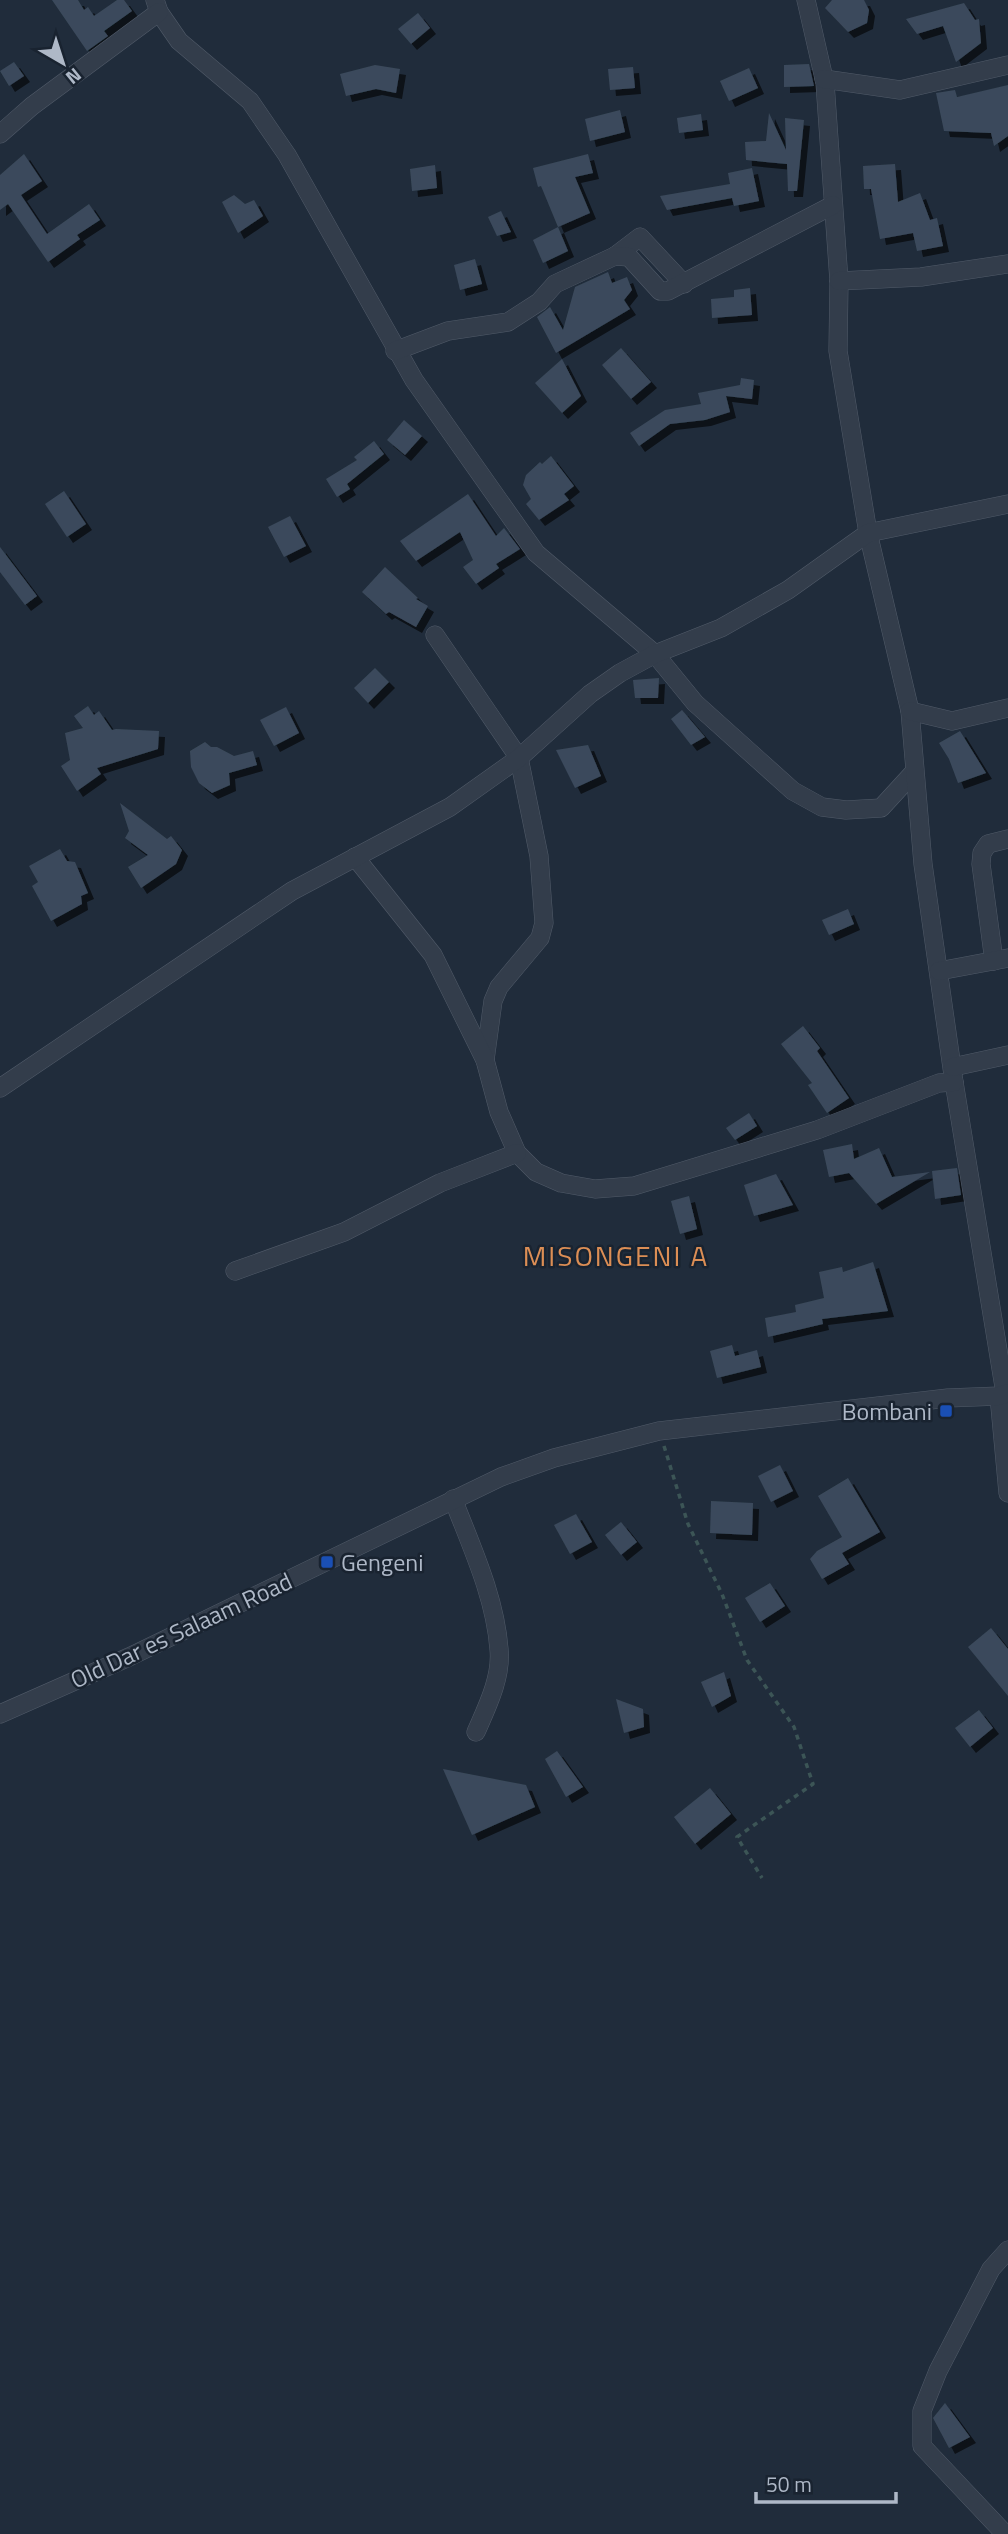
<svg xmlns="http://www.w3.org/2000/svg" width="1008" height="2534" font-family="'Titillium Web',sans-serif">
<style>
.building{fill:#3b4a5b;filter:url(#shadow)}
.lines{fill:none;stroke-linecap:round;stroke-linejoin:round}
.minor-casing{stroke:#515b69;stroke-width:19}
.path{stroke:#3c5556;stroke-width:3.5;stroke-dasharray:5 5;stroke-linecap:butt}
.minor{stroke:#333d4b;stroke-width:18}
.transit-dot{fill:#1a4fb4;stroke:#192330;stroke-width:2.5}
.labels{text-anchor:middle;dominant-baseline:central;stroke-width:5;stroke-linejoin:round;paint-order:stroke}
.poi-label{font-size:24px;fill:#aeb8c7;stroke:#192330;text-anchor:end}
.street-label{font-size:24px;fill:#aeb8c7;stroke:#192330}
.quarter-label{font-size:28px;letter-spacing:2px;fill:#dc8e55;stroke:#192330}
</style>
<defs>
<filter id="shadow"><feDropShadow dx="6" dy="6" stdDeviation="0" flood-color="#0009"/></filter>
</defs>
<rect width="100%" height="100%" fill="#202c3b"/>
<g class="building">
<polygon points="52,0 78,0 84,10 88,7 94,16 117,0 124,0 132,11 104,31 108,36 87,51"/>
<polygon points="832,0 864,0 869,10 867,23 848,32 825,8"/>
<polygon points="964,3 975,20 979,19 981,43 956,62 943,26 917,34 906,19"/>
<polygon points="418,13 430,28 411,44 398,29"/>
<polygon points="14,62 24,76 9,86 0,71"/>
<polygon points="809,64 814,86 784,87 784,65"/>
<polygon points="375,65 400,69 396,93 376,89 346,96 340,74"/>
<polygon points="633,67 635,88 610,90 608,69"/>
<polygon points="749,68 758,88 729,101 720,81"/>
<polygon points="1008,85 1008,136 994,146 991,133 944,131 936,93 955,90 957,97"/>
<polygon points="620,110 625,132 590,141 585,119"/>
<polygon points="769,113 786,150 785,118 804,120 797,191 788,191 787,164 746,160 745,142 766,141"/>
<polygon points="701,114 703,130 679,133 677,118"/>
<polygon points="24,154 42,181 21,195 47,234 89,204 100,220 77,235 80,239 48,262 8,204 0,210 0,175"/>
<polygon points="588,154 593,173 575,177 590,213 558,227 541,186 538,187 533,168"/>
<polygon points="895,164 898,202 920,193 930,220 937,218 943,246 917,251 913,233 880,239 871,189 864,189 863,166"/>
<polygon points="435,165 437,188 412,191 410,169"/>
<polygon points="752,168 759,201 734,206 732,198 667,210 660,196 730,184 728,173"/>
<polygon points="234,195 245,204 254,200 263,216 238,233 222,202"/>
<polygon points="501,211 511,232 497,236 488,217"/>
<polygon points="558,227 568,251 543,263 533,240"/>
<polygon points="475,259 482,284 460,290 454,265"/>
<polygon points="608,272 612,283 627,277 632,290 624,300 630,309 556,353 537,317 550,307 563,330 575,287"/>
<polygon points="750,288 752,315 712,318 711,299 734,297 734,290"/>
<polygon points="621,348 651,382 631,399 602,365"/>
<polygon points="562,359 581,396 562,413 535,383"/>
<polygon points="741,378 754,380 752,399 726,396 730,412 705,420 670,424 639,446 630,433 665,410 701,404 698,393 740,385"/>
<polygon points="404,420 422,436 405,455 387,440"/>
<polygon points="374,441 384,454 347,484 350,489 337,497 326,479 357,460 354,457"/>
<polygon points="551,456 574,486 564,494 569,500 539,520 526,504 531,499 523,485 526,475 540,462 542,464"/>
<polygon points="64,491 86,524 67,537 45,504"/>
<polygon points="468,494 496,536 504,528 520,549 496,564 499,568 476,584 463,567 473,560 460,532 416,561 400,541"/>
<polygon points="290,516 306,546 284,557 268,527"/>
<polygon points="0,547 37,596 25,605 0,572"/>
<polygon points="385,567 418,598 416,599 428,606 416,627 389,612 386,614 362,592"/>
<polygon points="375,668 389,682 368,703 354,688"/>
<polygon points="659,678 658,698 635,698 633,680"/>
<polygon points="88,706 94,715 99,711 112,730 116,729 159,731 158,749 97,768 101,774 77,791 61,766 70,760 65,733 83,728 74,716"/>
<polygon points="286,707 299,733 274,746 260,720"/>
<polygon points="682,710 705,737 691,745 671,719"/>
<polygon points="960,731 986,773 958,783 949,759 939,743"/>
<polygon points="205,742 211,747 217,747 234,756 253,751 257,765 229,773 230,785 212,793 199,783 191,767 190,751"/>
<polygon points="588,745 601,776 575,788 556,750"/>
<polygon points="120,803 167,839 171,836 182,850 176,864 141,888 128,867 148,855 125,838 129,831"/>
<polygon points="60,849 67,861 75,862 88,893 81,896 82,904 51,921 32,886 38,882 29,866"/>
<polygon points="848,909 854,924 829,935 822,920"/>
<polygon points="803,1026 820,1048 817,1051 849,1098 827,1113 808,1085 812,1083 781,1044"/>
<polygon points="749,1113 757,1126 735,1140 726,1128"/>
<polygon points="852,1144 854,1159 879,1148 892,1177 930,1172 876,1204 849,1173 829,1177 823,1150"/>
<polygon points="957,1168 961,1195 935,1199 932,1171"/>
<polygon points="776,1174 793,1205 754,1216 744,1185"/>
<polygon points="689,1196 697,1229 680,1234 671,1201"/>
<polygon points="873,1262 888,1311 822,1319 823,1324 768,1337 765,1318 796,1312 795,1305 824,1298 819,1272 842,1267 843,1272"/>
<polygon points="732,1345 735,1356 757,1350 761,1367 717,1378 710,1351"/>
<polygon points="780,1465 793,1491 771,1502 758,1476"/>
<polygon points="848,1478 880,1532 842,1553 849,1564 822,1579 810,1559 817,1551 842,1537 818,1496"/>
<polygon points="711,1501 753,1503 752,1535 710,1533"/>
<polygon points="576,1514 592,1542 570,1554 554,1525"/>
<polygon points="621,1522 637,1542 621,1555 605,1535"/>
<polygon points="770,1583 785,1606 760,1622 745,1598"/>
<polygon points="991,1628 1008,1649 1008,1696 968,1647"/>
<polygon points="724,1672 731,1696 712,1707 701,1682"/>
<polygon points="616,1699 643,1709 644,1727 624,1733"/>
<polygon points="979,1710 993,1728 970,1747 955,1728"/>
<polygon points="557,1751 583,1787 566,1797 545,1759"/>
<polygon points="443,1769 526,1785 535,1807 472,1835"/>
<polygon points="710,1788 731,1814 695,1844 674,1817"/>
<polygon points="945,2403 970,2437 949,2448 933,2418"/>
</g>
<g class="lines">
<g class="minor-casing">
<g id="minor">
<polyline points="155,0 159,12 179,41 250,101 287,155 414,380 536,553 655,654 695,703 793,791 822,807 846,810 881,808 914,772"/>
<polyline points="806,0 825,83 839,281 838,351 868,533 910,711 923,864 954,1082 1005,1393"/>
<polyline points="824,79 900,90 1008,65"/>
<polyline points="0,134 32,106 159,12"/>
<polyline points="615,256 640,237 684,284"/>
<polyline points="839,281 921,277 1008,264"/>
<polyline points="395,351 448,331 508,322 539,302 555,284 615,256 629,257 660,291 668,291 833,205"/>
<polyline points="435,635 519,758 539,856 544,923 540,938 499,987 493,1001 485,1060"/>
<polyline points="910,711 952,721 1008,708"/>
<polyline points="355,857 433,955 485,1060 499,1112 517,1153 536,1172 561,1183 595,1189 634,1186 817,1130 939,1083 954,1082"/>
<polyline points="994,961 981,864 982,853 988,844 1008,839"/>
<polyline points="939,971 1008,958"/>
<polyline points="953,1067 1008,1055"/>
<polyline points="0,1088 292,891 450,807 519,758 590,694 620,673 655,654 721,628 788,590 868,533 1008,504"/>
<polyline points="235,1271 344,1232 440,1183 517,1153"/>
<polyline points="999,1396 1008,1493"/>
<path d="M453,1499c19,49 42,98 46,150 3,28 -12,58 -23,83"/>
<polyline points="0,1714 129,1657 501,1477 554,1458 659,1431 948,1398 999,1396 1008,1393"/>
<polyline points="1005,2534 922,2446 922,2411 938,2371 991,2269 1008,2250"/>
</g>
</g>
<polyline class="path" points="664,1446 688,1524 722,1594 747,1660 794,1727 813,1784 737,1837 762,1878"/>
<use href="#minor" class="minor"/>
</g>
<g class="transit-dot">
<rect x="939" y="1404" width="14" height="14" rx="3.5"/>
<rect x="320" y="1555" width="14" height="14" rx="3.5"/>
</g>
<g class="labels">
<g class="poi-label">
<text x="932" y="1411">Bombani</text>
<text x="341" y="1562" text-anchor="start">Gengeni</text>
</g>
<g class="street-label">
<text transform="translate(181 1630) rotate(-25)">Old Dar es Salaam Road</text>
</g>
<g class="quarter-label">
<text x="616" y="1255">MISONGENI A</text>
</g>
</g>
<g transform="translate(63 63) rotate(141)" stroke="#192330" stroke-width="5" paint-order="stroke">
<path d="M0-5L12 26L0 18L-12 26Z" fill="#aeb8c7"/>
<text y="-10" font-size="19" font-weight="bold" text-anchor="middle" fill="#aeb8c7">N</text>
</g>
<path d="M756 2492v10h140v-10" fill="none" stroke="#aeb8c7" stroke-width="3.5"/>
<text x="766" y="2492" font-size="21" fill="#aeb8c7" stroke="#192330" stroke-width="5" paint-order="stroke">50 m</text>
</svg>
